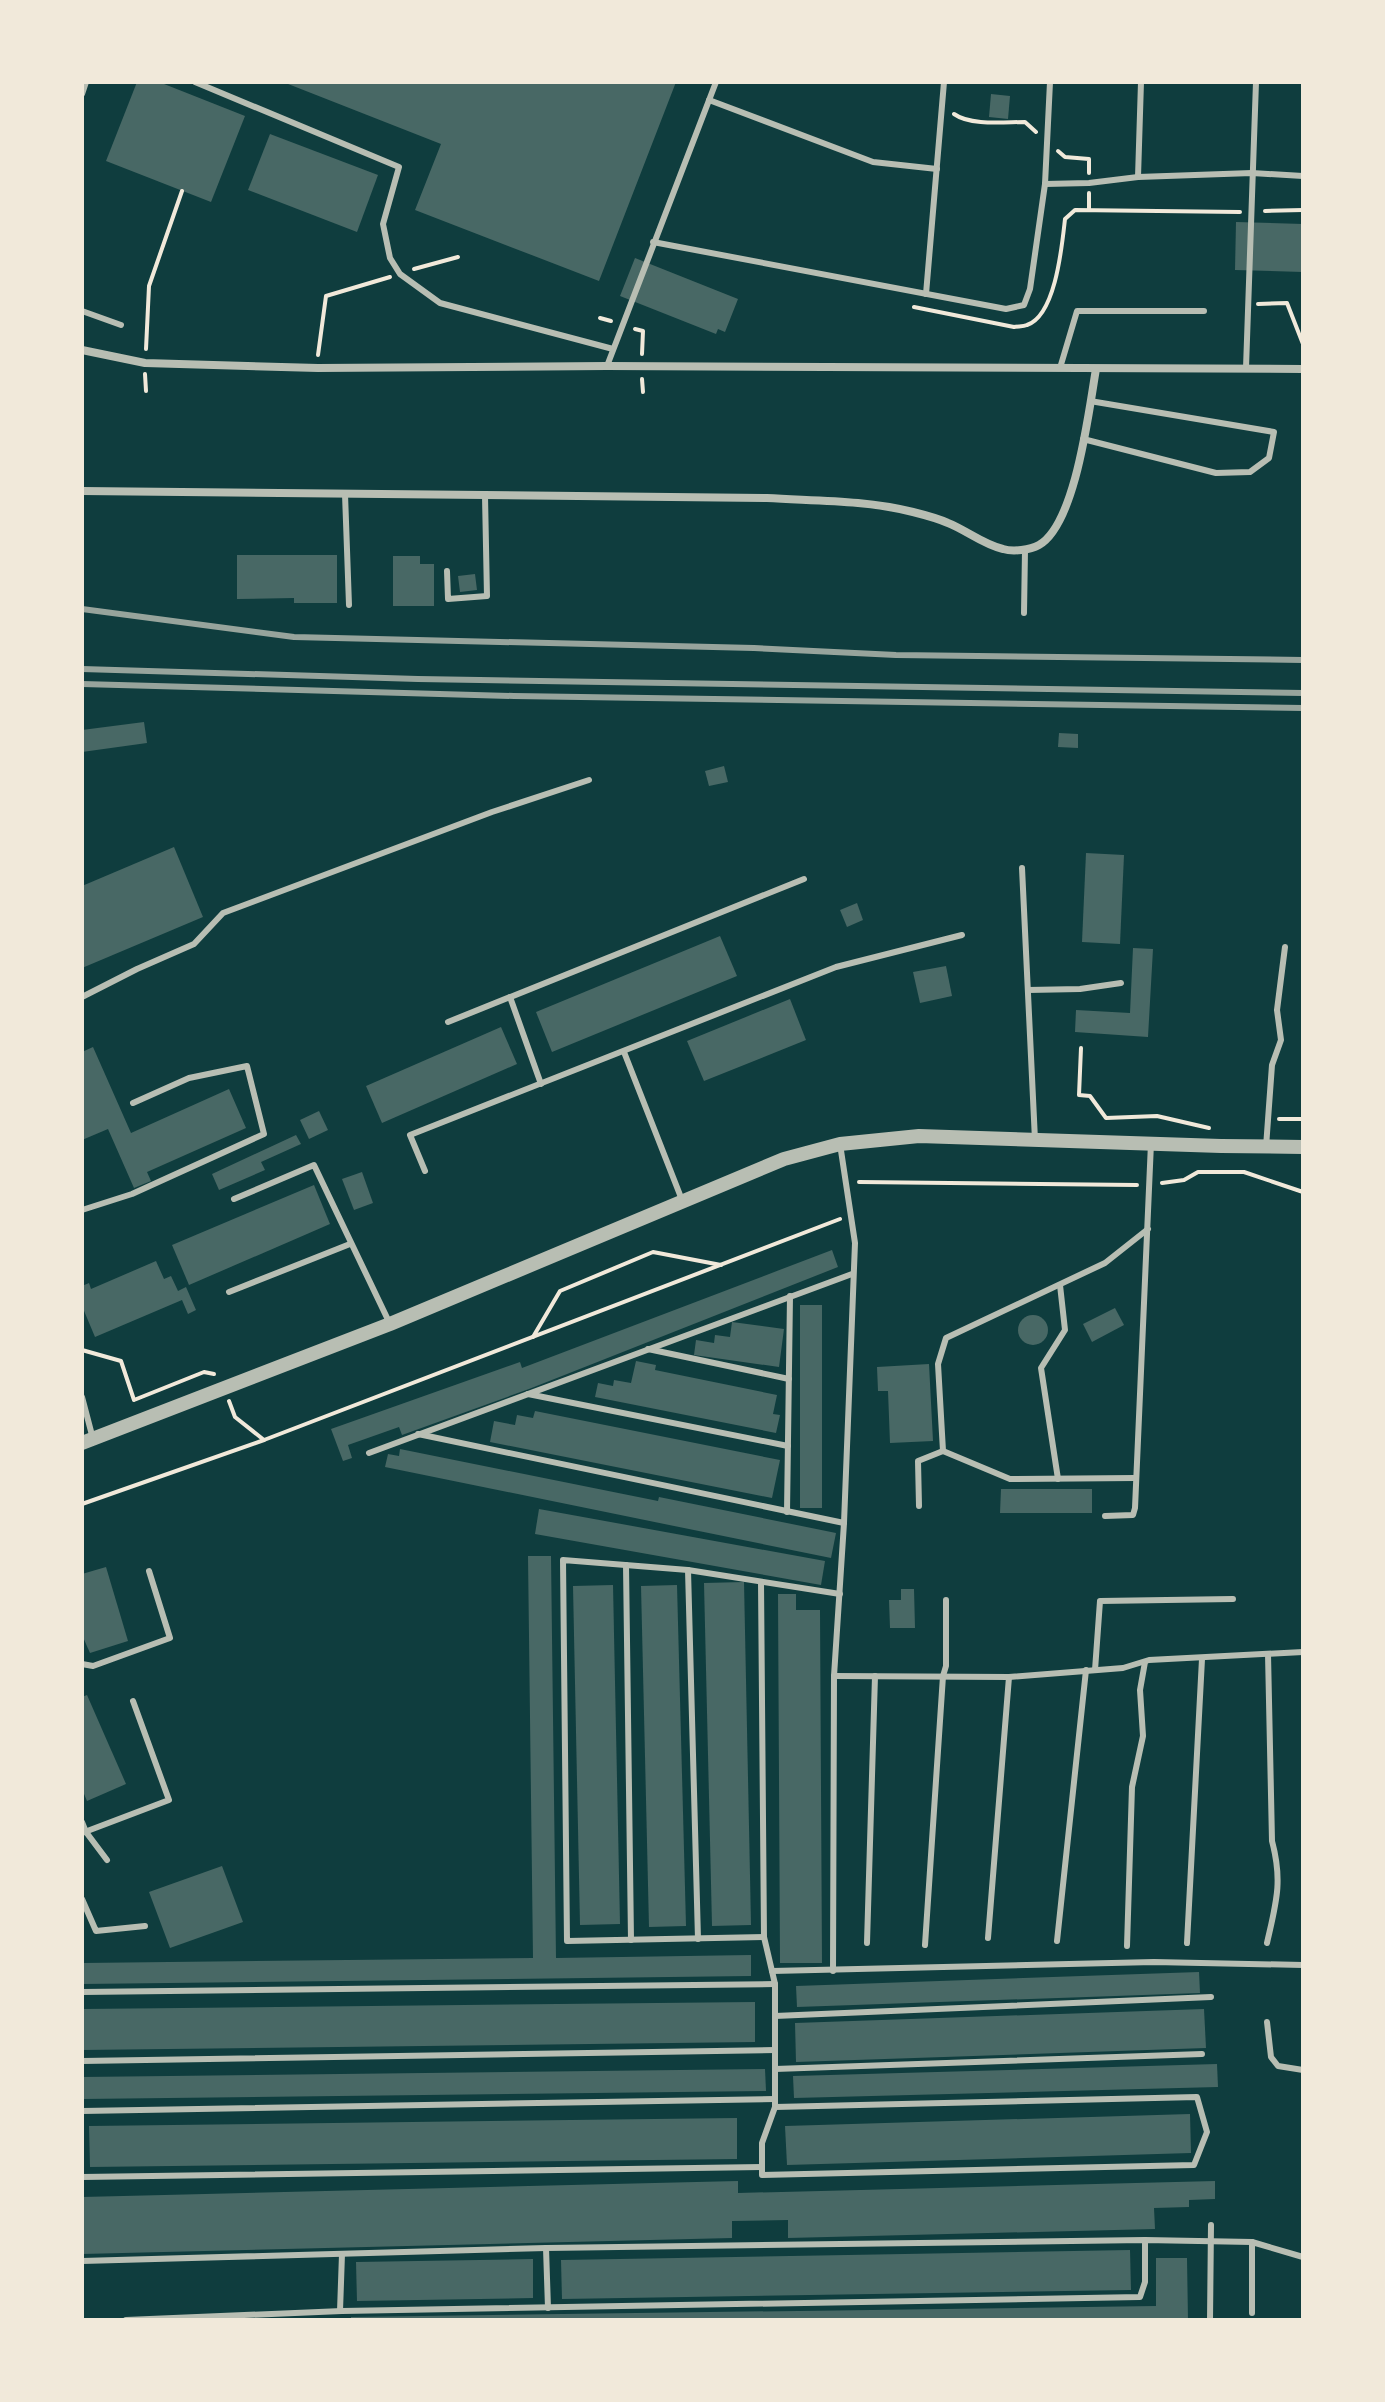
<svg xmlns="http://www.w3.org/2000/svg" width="1385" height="2402" font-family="Montserrat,sans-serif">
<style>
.building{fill:#486865}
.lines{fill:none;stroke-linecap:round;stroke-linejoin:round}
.path{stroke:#f1e9da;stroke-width:4}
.service{stroke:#b8beb3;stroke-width:6}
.minor{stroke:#b8beb3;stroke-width:8}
.tertiary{stroke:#b8beb3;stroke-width:14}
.rail{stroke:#97a49c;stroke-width:6}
</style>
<rect width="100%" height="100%" fill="#0f3d3e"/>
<g class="building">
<polygon points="137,82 159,82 245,116 211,202 106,161"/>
<polygon points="283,82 676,82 599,281 415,210 441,144"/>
<polygon points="991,94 1010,96 1008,119 989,117"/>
<polygon points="270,134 378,175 357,232 248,190"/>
<polygon points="1236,222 1303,224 1303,272 1235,270"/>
<polygon points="635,258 738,299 725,332 718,329 716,334 620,296"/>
<polygon points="237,555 337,555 337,603 294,603 294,598 237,599"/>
<polygon points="393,556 420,556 420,564 434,564 434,606 393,606"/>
<polygon points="475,574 477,590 460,592 458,576"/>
<polygon points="144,722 147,743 82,752 82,730"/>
<polygon points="1059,733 1078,734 1078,748 1058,747"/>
<polygon points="724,766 728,782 709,786 705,771"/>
<polygon points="174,847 203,917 82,968 82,886"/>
<polygon points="1086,853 1124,855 1120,944 1082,942"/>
<polygon points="857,903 863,920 847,927 840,910"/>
<polygon points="720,936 737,976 552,1052 536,1012"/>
<polygon points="1133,948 1153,949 1148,1037 1075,1032 1076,1010 1130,1013"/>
<polygon points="946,966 952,996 920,1003 913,972"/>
<polygon points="790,999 806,1040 704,1081 687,1041"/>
<polygon points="501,1027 517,1064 382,1123 366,1086"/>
<polygon points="93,1047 131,1133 229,1089 246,1128 147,1172 151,1181 134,1188 108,1129 82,1140 82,1052"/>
<polygon points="319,1111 328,1130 309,1139 300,1120"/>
<polygon points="296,1135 301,1144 261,1162 265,1170 219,1190 212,1174"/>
<polygon points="362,1172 373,1203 354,1210 342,1179"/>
<polygon points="314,1185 330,1224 189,1285 172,1245"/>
<polygon points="832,1250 838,1267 529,1389 402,1435 399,1427 348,1445 352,1458 343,1461 331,1429 520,1362 522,1368"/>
<polygon points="156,1261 164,1279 171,1276 178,1291 186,1287 196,1310 188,1314 182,1300 95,1337 82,1306 82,1286 89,1283 91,1289"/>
<rect x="800" y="1305" width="22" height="203"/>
<polygon points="1115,1308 1124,1325 1092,1342 1083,1324"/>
<circle cx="1033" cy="1330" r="15"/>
<polygon points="732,1322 784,1329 779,1367 694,1355 696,1340 714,1343 715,1335 730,1337"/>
<polygon points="636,1361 656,1365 655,1370 777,1395 773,1414 780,1415 776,1433 595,1397 598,1383 613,1386 614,1380 631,1383"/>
<polygon points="929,1364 933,1441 890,1443 888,1391 878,1391 877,1367"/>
<polygon points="535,1411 780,1460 772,1498 490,1442 494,1421 515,1425 517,1415 533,1418"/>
<polygon points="400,1449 658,1501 659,1497 836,1533 831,1558 385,1467 388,1454 399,1456"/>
<polygon points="1001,1489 1092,1489 1092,1513 1000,1513"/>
<polygon points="539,1509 825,1561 821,1585 535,1534"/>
<polygon points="528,1556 551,1556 556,1958 751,1955 751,1976 82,1984 82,1963 533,1958"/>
<polygon points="106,1567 128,1641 90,1653 82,1635 82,1574"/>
<polygon points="744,1582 751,1925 712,1926 704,1583"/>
<polygon points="613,1585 620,1924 580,1925 573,1586"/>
<polygon points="677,1585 686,1926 649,1927 641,1586"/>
<polygon points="901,1589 914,1589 915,1628 890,1628 889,1600 901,1600"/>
<polygon points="778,1594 796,1594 796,1610 820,1610 822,1963 780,1963"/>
<polygon points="87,1695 126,1784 87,1801 82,1789 82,1697"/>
<polygon points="222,1866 243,1922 170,1948 149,1892"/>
<polygon points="1199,1972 1200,1993 797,2007 796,1986"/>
<polygon points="755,2002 755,2042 82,2050 82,2009"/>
<polygon points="1204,2009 1206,2048 796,2062 795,2023"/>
<polygon points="1217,2064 1218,2087 794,2098 793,2076"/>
<polygon points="765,2069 766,2091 82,2099 82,2077"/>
<polygon points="1190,2114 1191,2153 787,2165 785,2126"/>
<polygon points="737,2118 737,2159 90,2167 89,2126"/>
<polygon points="738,2181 738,2193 1215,2181 1215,2199 1189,2200 1189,2207 1154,2208 1155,2229 788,2238 788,2220 732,2221 732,2238 82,2254 82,2197"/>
<polygon points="1130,2250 1131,2290 562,2299 561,2260"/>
<polygon points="1156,2258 1187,2258 1188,2320 351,2320 351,2317 1156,2306"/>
<polygon points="533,2259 533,2298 357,2301 356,2262"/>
</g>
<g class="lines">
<g class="path">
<path d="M954,114c17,12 50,8 71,8l11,10"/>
<polyline points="1058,151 1065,157 1089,159 1089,173"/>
<polyline points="1089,210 1089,193"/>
<polyline points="1265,211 1303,210"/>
<polyline points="414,269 458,257"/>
<polyline points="1258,304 1287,303 1303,344"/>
<path d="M914,307l100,20c4,-1 9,0 13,-2 29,-10 35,-80 38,-106l10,-9 165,2"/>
<polyline points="600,318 611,321"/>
<polyline points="635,329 643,331 642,354"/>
<polyline points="146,349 149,286 182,191"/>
<polyline points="318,355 326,296 390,277"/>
<polyline points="145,374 146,391"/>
<polyline points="642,379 643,392"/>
<polyline points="1081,1048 1079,1095 1090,1096 1106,1118 1157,1116 1209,1128"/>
<polyline points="1279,1119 1303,1119"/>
<polyline points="859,1182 1137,1185"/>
<polyline points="1162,1183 1184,1180 1198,1172 1244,1172 1303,1192"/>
<polyline points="533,1337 560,1291 653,1252 721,1265"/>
<polyline points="82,1350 121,1361 134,1400 204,1372 214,1374"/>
<polyline points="229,1401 235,1417 264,1440"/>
<polyline points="82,1504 264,1440 840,1219"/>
</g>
<g class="service">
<polyline points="195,82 399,167 383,224 390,258 400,274 440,303 613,349"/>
<polyline points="82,94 86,82"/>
<polyline points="709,100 873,162 937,169"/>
<polyline points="1138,177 1141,82"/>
<polyline points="1045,184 1089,183 1138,177 1252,173 1303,176"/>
<polyline points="653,242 1006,309 1024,305 1030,289 1045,184 1050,82"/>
<polyline points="926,294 944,82"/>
<polyline points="82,311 121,325"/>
<polyline points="607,366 716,82"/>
<polyline points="1060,368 1077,311 1204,311"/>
<polyline points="1246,368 1256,82"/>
<polyline points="1083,439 1216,473 1250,472 1269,458 1274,432 1090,401"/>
<polyline points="345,494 349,605"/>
<polyline points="447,571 448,599 487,596 485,496"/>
<polyline points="1024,613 1025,550"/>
<polyline points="1022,868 1035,1140"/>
<polyline points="1028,990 1080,989 1121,983"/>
<polyline points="82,997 137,969 194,944 223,913 492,812 589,780"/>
<polyline points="510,997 541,1084"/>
<polyline points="448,1022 804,879"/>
<polyline points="624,1052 682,1200"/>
<polyline points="1266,1147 1272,1065 1281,1040 1277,1010 1285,947"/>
<polyline points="425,1171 410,1135 836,967 962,935"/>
<polyline points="234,1199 314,1165 390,1324"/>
<polyline points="82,1210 132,1194 264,1134 247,1066 189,1078 133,1103"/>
<polyline points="229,1292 350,1244"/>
<polyline points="648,1349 789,1379"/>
<polyline points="528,1394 788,1446"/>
<polyline points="82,1397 93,1439"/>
<polyline points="418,1434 844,1523"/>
<polyline points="369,1453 852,1274"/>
<polyline points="1135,1478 1010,1479 943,1451 938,1364 946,1338 1105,1263 1148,1229"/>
<polyline points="1058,1479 1041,1368 1065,1330 1060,1285"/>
<polyline points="919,1506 918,1461 943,1451"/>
<polyline points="787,1512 790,1296"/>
<polyline points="1105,1516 1133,1515 1135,1508 1151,1143"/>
<polyline points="626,1565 631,1940"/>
<polyline points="688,1570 698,1939"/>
<polyline points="761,1582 764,1937 775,1984 775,2107 762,2143 762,2175 1194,2165 1207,2132 1197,2097 775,2107"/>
<polyline points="82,1664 93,1666 170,1638 149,1571"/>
<polyline points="1095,1670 1100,1601 1233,1599"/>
<polyline points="834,1676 1009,1677 1123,1668 1149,1660 1303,1652"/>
<polyline points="82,1822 86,1832 107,1860"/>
<polyline points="82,1833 169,1800 133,1701"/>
<polyline points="82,1899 96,1931 145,1926"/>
<polyline points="764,1937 567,1941 563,1560 688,1570 840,1594"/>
<polyline points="988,1938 1009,1677"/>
<polyline points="1057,1941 1086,1670"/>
<polyline points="867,1943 875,1676"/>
<polyline points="1187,1943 1202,1659"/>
<path d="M1267,1943c9,-40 16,-61 5,-102l-4,-187"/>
<polyline points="925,1945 943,1676 946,1666 946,1600"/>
<polyline points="1127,1946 1132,1787 1143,1736 1140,1690 1145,1662"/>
<polyline points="772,1971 1154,1962 1303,1965"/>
<polyline points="833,1971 834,1676 844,1523 855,1243 840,1144"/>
<polyline points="82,1992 775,1984"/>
<polyline points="775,2016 1211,1997"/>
<polyline points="1267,2022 1271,2057 1278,2066 1303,2070"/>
<polyline points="82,2061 775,2050"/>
<polyline points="775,2069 1202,2054"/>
<polyline points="82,2111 775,2099"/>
<polyline points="82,2177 762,2167"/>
<polyline points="546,2248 548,2308"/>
<polyline points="82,2261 546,2248 1145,2240 1252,2242 1303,2257"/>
<polyline points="340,2311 342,2254"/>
<polyline points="1252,2313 1252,2242"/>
<polyline points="126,2320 342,2311 1140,2297 1145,2282 1145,2240"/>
<polyline points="1210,2320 1211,2225"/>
</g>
<g class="minor">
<polyline points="82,350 145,363 318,368 607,366 1303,369"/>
<path d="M82,491l685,7c49,3 99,2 146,14 12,3 24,6 35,11 18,7 36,22 55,26 10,3 27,1 36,-4 37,-21 50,-136 57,-176"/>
</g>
<polyline class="tertiary" points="82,1443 390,1324 784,1159 840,1144 919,1136 1221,1146 1303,1147"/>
<g class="rail">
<polyline points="82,609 294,637 754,648 896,655 1303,660"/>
<polyline points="82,669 418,679 1303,693"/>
<polyline points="82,684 514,696 1303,708"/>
</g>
</g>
<rect width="1385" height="2402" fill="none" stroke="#f1e9da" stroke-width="168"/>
</svg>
